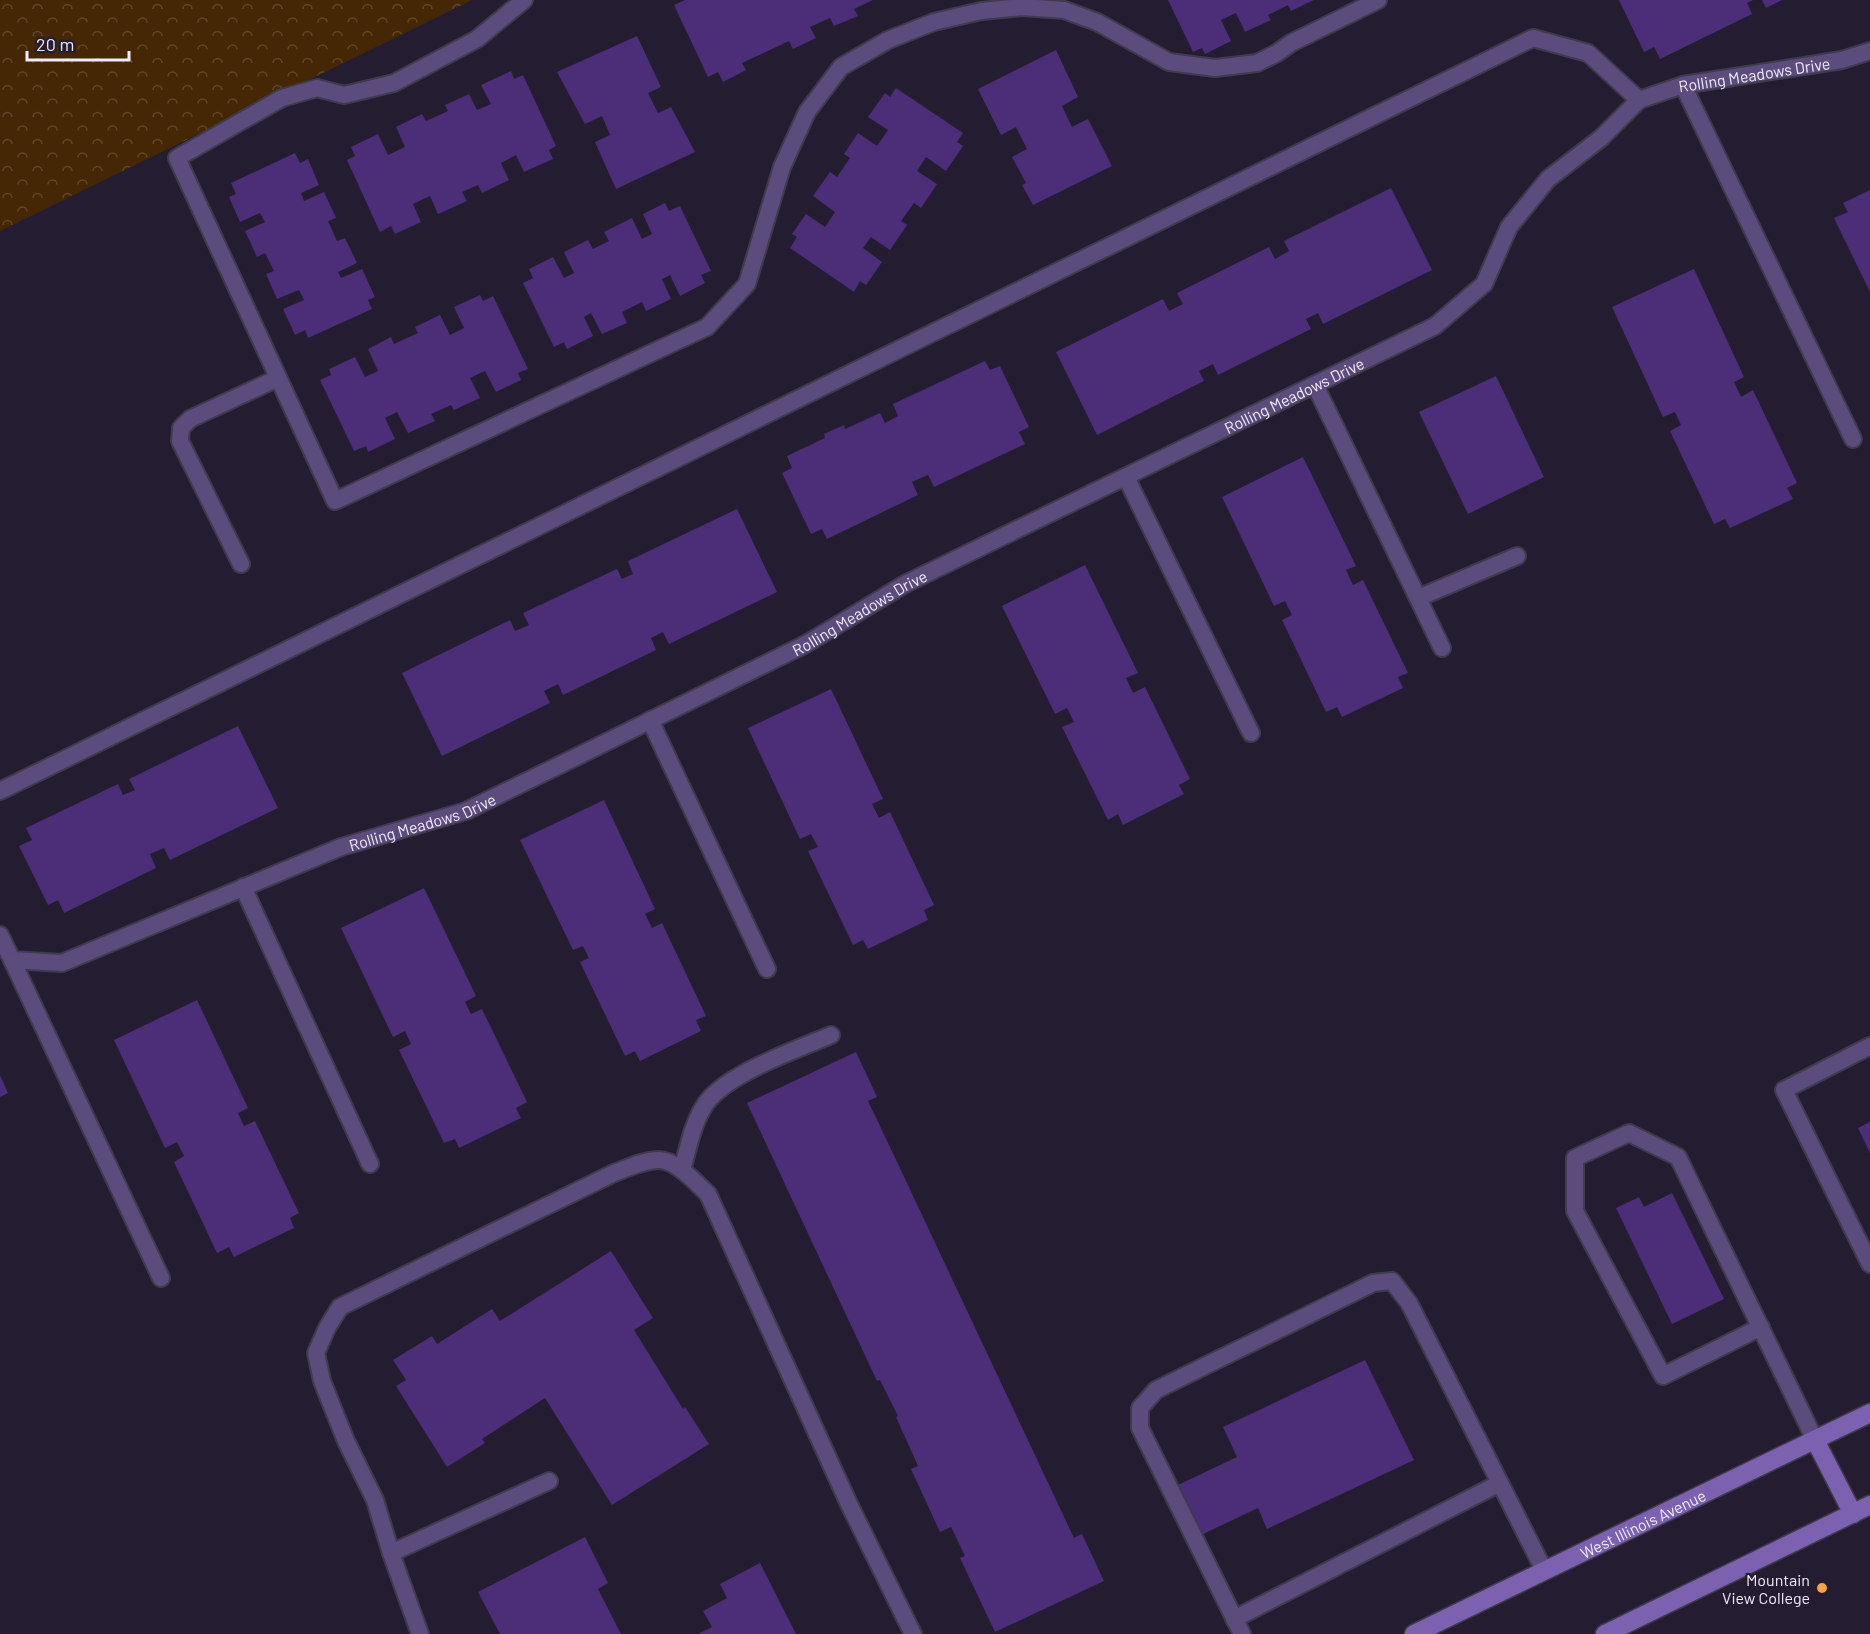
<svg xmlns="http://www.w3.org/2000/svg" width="1870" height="1634" font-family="Barlow,sans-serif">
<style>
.forest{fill:url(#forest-crowns)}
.building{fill:#4b2d78}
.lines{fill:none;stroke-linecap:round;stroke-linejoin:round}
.service-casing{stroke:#403a4e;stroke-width:20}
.secondary-casing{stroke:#403a4e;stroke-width:21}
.service{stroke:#5c4b7d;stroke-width:16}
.secondary{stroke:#7d61b1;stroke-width:18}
.poi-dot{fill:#f7a149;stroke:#241d32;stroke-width:2}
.labels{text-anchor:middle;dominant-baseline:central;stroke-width:4.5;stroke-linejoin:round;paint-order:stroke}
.street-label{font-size:16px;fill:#efebf9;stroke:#241d32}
.poi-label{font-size:16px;fill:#efebf9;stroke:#241d32;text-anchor:end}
</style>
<defs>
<pattern id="forest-crowns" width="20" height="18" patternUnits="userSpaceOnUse" patternTransform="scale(1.5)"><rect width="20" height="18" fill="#462705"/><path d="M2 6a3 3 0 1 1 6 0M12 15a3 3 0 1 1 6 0" fill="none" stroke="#61462a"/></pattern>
</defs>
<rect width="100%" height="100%" fill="#241d32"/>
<polygon class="forest" points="0,0 472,0 0,231"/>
<g class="building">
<polygon points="685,0 873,0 854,9 858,16 834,26 830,18 810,27 816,38 793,49 789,41 742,63 746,70 723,82 718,72 708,77 674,5"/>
<polygon points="1168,0 1314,0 1291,11 1288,5 1268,15 1271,20 1245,32 1236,13 1221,20 1231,41 1205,54 1202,48 1193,52"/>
<polygon points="1619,0 1753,0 1747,3 1752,14 1660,59 1654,47 1644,52"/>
<polygon points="1762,0 1782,0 1766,8"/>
<polygon points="637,36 661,87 648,93 658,113 671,107 695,152 616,189 595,142 610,135 602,116 585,124 557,72"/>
<polygon points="1056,50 1078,97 1062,106 1072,127 1088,119 1112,166 1033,205 1022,185 1026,183 1012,157 1027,149 1016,127 1001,135 978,89"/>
<polygon points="511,71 514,79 523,75 556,146 549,150 553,159 524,172 516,155 501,163 509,180 482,193 478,185 462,192 467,201 438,214 430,196 413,204 421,222 395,234 391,226 380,232 347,160 355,156 351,147 378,134 388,155 405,147 396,127 422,114 426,121 448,111 445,105 469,94 477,110 491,104 481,85"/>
<polygon points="896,88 963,133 957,142 963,146 946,171 926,157 917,171 937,184 921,208 914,203 901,221 907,225 890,250 871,237 863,248 882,262 866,285 860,281 854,292 790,248 797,237 792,234 806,214 825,227 835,212 813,196 830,172 837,177 850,158 844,154 858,133 877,146 888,130 868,117 885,93 890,97"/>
<polygon points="295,153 300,163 308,159 319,185 301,193 304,201 324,192 336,218 328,221 337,241 345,238 357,263 338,272 341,278 362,269 375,297 368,300 372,309 308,338 305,330 295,335 283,309 304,300 299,290 277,299 266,274 274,271 265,253 257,257 245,231 265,222 260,213 240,222 229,197 236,194 231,183"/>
<polygon points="1391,188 1432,270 1323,324 1318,313 1306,319 1311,329 1218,375 1213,364 1199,371 1204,381 1097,435 1056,352 1163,299 1169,311 1183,304 1177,293 1269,247 1275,259 1289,251 1284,241"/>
<polygon points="1870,190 1870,292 1834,218 1848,212 1843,203"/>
<polygon points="665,203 669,211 680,206 711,271 701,275 705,283 680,296 670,275 662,279 671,299 646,311 642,302 622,312 627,323 602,334 591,313 584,317 593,336 567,349 564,342 554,347 523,283 533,278 529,269 553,257 564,278 574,273 564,252 588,240 593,249 609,241 604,232 632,218 642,239 652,234 643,214"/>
<polygon points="1694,269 1744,377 1734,382 1741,397 1753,390 1797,483 1787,488 1793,499 1730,528 1725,519 1714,524 1670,431 1681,425 1675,412 1663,417 1612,307"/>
<polygon points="480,295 483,301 493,296 528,369 518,373 521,380 496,392 485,371 470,378 480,398 454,410 451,405 431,414 435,421 408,433 397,412 385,418 395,439 368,452 366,446 354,451 320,380 331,375 329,369 355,357 365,377 378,371 368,349 391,337 394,344 418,333 415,327 440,315 450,335 464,328 454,307"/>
<polygon points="985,361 990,370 1000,366 1029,427 1019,432 1025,444 934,487 928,475 912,482 918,495 827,539 822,529 811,534 782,473 792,468 787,456 825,438 824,434 844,425 845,429 880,413 885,423 898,416 893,404"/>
<polygon points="1496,376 1544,477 1468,514 1419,412"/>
<polygon points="1303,457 1356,566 1346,570 1353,585 1363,580 1408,673 1398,677 1403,688 1342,717 1337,707 1326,712 1282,620 1292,615 1285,601 1274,606 1222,497"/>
<polygon points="737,509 777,592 669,644 663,632 651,638 656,650 563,695 558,684 544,691 550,703 442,756 402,673 510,620 515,631 529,625 523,613 617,569 622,579 633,574 628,561"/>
<polygon points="1085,565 1138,673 1126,678 1133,693 1145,687 1190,779 1179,785 1184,794 1123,825 1118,814 1108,820 1062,727 1074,722 1067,708 1055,714 1002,606"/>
<polygon points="831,689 883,799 872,804 879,818 890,812 934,905 924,910 928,920 868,949 863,940 853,945 808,851 818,847 811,834 800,839 748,728"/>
<polygon points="238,726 278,808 170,860 164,848 150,854 156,868 64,913 58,900 48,905 19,846 32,840 26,828 118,784 123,795 135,790 129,779"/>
<polygon points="604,800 655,909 645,914 652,928 662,923 706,1016 696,1020 701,1031 640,1061 635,1051 625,1056 580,962 589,958 583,946 573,950 520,840"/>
<polygon points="424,888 476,996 465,1002 471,1014 482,1009 527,1102 516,1108 521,1118 459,1148 455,1139 444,1143 399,1050 411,1044 405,1031 393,1037 341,928"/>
<polygon points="197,1000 248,1108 238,1113 244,1126 255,1121 299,1213 290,1218 294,1228 234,1257 229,1247 217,1253 174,1162 184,1156 177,1142 165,1148 114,1040"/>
<polygon points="856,1052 877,1097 868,1101 890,1147 1074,1538 1082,1534 1104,1581 995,1632 960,1558 965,1556 951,1527 940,1532 911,1469 918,1466 896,1417 898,1416 880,1380 877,1381 747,1103"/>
<polygon points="0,1075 8,1093 0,1097"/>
<polygon points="1870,1122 1870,1153 1858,1128"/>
<polygon points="1672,1193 1724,1299 1672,1324 1616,1208 1639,1197 1644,1207"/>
<polygon points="611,1251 653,1318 634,1330 683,1409 685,1407 709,1444 612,1505 545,1398 482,1439 485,1443 447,1467 396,1386 406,1380 393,1360 432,1336 437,1344 492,1309 500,1321"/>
<polygon points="1365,1360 1414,1460 1267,1529 1258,1508 1201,1535 1178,1485 1237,1457 1223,1427"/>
<polygon points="585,1537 608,1583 598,1589 621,1634 500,1634 478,1592"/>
<polygon points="760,1563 796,1634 698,1634 712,1627 703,1611 727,1598 720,1584"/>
</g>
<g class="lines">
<g class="service-casing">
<g id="service">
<polyline points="524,0 477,39 394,83 344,95 317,88 282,98 177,158 335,501 707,327 747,284 782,167 807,112 841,67 888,40 934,22 981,11 1022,7 1064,10 1097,22 1169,62 1215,68 1257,63 1277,53 1291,43 1378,0"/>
<polyline points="1683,85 1853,439"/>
<polyline points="1315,385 1442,648"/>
<polyline points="1126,477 1251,733"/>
<polyline points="241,564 180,441 181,428 190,419 278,378"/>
<polyline points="1418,598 1517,556"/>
<polyline points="650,720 767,969"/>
<polyline points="0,791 1533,38 1588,53 1639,100"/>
<polyline points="243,887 370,1164"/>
<path id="s1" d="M0,935l12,25 50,3 279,-116 125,-36 340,-167 99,-60 530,-258 49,-42 25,-57 39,-48 53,-41 38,-38 44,-15 159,-25 28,-9"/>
<polyline points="12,960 161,1278"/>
<polyline points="1870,1046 1784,1090 1870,1264"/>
<path d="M682,1170c6,-21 10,-44 21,-62 18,-33 93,-58 128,-73"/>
<polyline points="1761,1327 1663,1376 1575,1211 1575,1158 1629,1133 1678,1157 1815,1440"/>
<polyline points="391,1553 549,1481"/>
<polyline points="1234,1619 1500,1483"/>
<path d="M420,1634l-29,-81 -16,-53 -29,-59 -24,-60 -6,-28 11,-25 13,-21 274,-134c14,-5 30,-13 45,-13 17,0 37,23 49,34l141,310 64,130"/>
<polyline points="1242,1634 1140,1428 1140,1408 1156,1390 1373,1283 1392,1281 1409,1303 1544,1570"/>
</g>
</g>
<g class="secondary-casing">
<g id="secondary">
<polyline points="1815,1440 1853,1514"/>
<path id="s2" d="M1414,1634l456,-221"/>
<polyline points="1605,1634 1870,1505"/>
</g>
</g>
<use href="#service" class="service"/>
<use href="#secondary" class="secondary"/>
</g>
<circle class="poi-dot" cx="1822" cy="1588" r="6"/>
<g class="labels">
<g class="street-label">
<text stroke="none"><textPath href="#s1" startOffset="2022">Rolling Meadows Drive</textPath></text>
<text stroke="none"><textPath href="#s1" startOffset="1437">Rolling Meadows Drive</textPath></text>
<text stroke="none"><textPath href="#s1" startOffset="951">Rolling Meadows Drive</textPath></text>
<text stroke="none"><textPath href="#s1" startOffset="465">Rolling Meadows Drive</textPath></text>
<text stroke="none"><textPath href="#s2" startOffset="254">West Illinois Avenue</textPath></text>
</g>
<g class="poi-label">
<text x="1810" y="1579">Mountain<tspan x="1810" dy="18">View College</tspan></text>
</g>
</g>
<path d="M27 51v9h102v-9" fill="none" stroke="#efebf9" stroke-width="3"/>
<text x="36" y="51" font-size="18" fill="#efebf9" stroke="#241d32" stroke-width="4.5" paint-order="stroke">20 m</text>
</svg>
